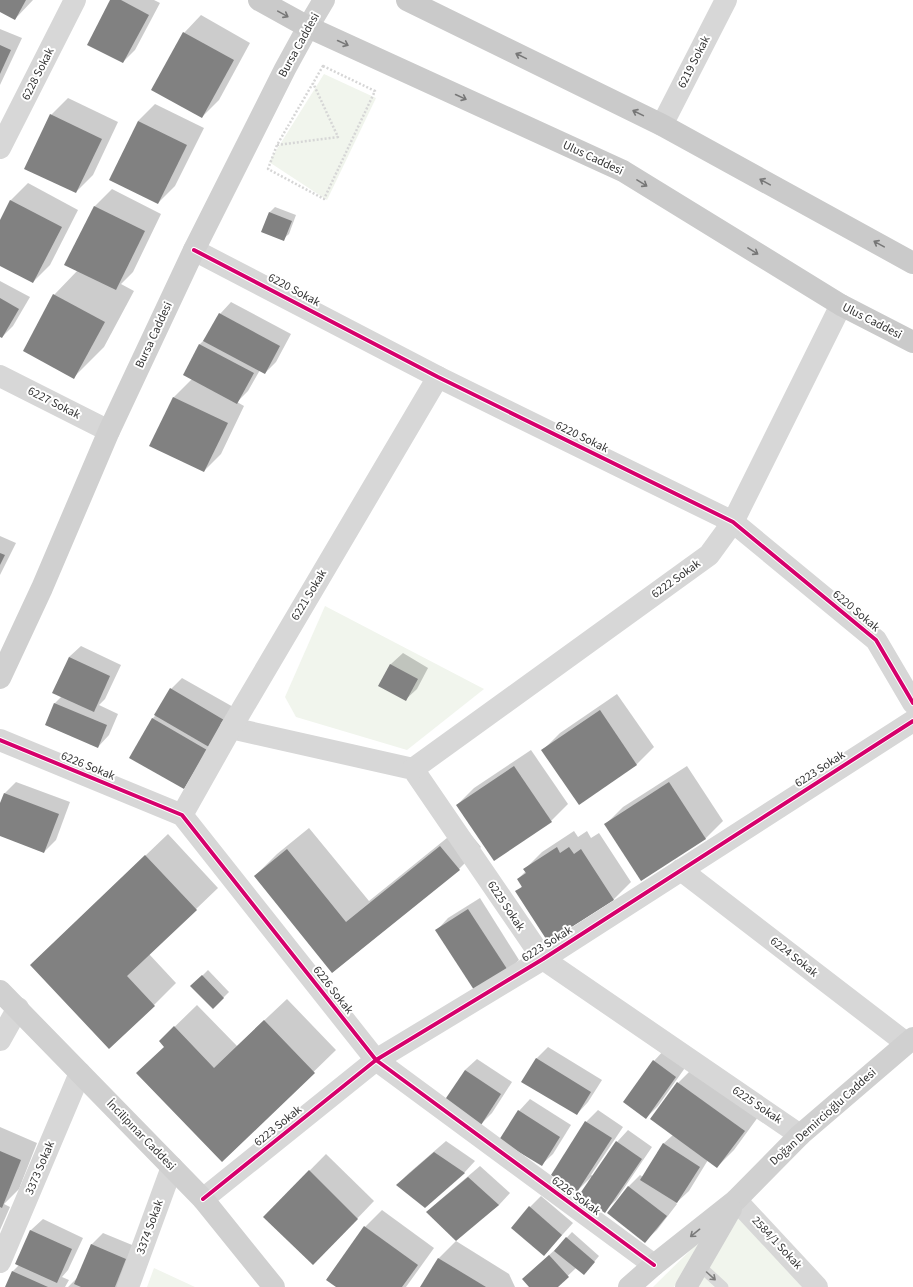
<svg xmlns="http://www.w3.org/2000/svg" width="913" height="1287" font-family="'Source Sans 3',sans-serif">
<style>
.green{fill:#f1f5ed}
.shadow{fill:#0003}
.building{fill:#818181}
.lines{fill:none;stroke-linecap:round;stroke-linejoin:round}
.path{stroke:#d6d6d6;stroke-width:2.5;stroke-dasharray:2 2;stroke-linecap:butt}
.lane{stroke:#d7d7d7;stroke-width:11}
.street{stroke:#d7d7d7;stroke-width:22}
.secondary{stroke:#d0d0d0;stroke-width:22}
.primary{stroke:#cacaca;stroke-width:22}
.cycleway-casing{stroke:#fff;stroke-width:6}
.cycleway{stroke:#d6006c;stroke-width:4}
.oneway{stroke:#777}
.oneway2{stroke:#7a7a7a}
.oneway3{stroke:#7d7d7d}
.labels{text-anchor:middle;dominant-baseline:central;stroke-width:4;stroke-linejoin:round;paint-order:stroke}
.street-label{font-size:12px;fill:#333;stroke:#fff}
</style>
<rect width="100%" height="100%" fill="#fff"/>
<g class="green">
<polygon points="324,74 376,98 327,200 269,162"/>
<polygon points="325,606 484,689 407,750 296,717 285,697"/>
<polygon points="736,1200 809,1287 683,1287"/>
<polygon points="711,1230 674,1287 653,1287"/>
<polygon points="154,1268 195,1287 147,1287"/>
</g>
<g class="shadow">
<polygon points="0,0 33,0 15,19 0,11"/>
<polygon points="112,0 154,0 160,3 135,50 123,62"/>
<polygon points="201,15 250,43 219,100 202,117 184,33"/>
<polygon points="0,29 22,38 0,85"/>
<polygon points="68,98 118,122 93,175 76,192 51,115"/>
<polygon points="155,104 204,128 175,186 158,203 138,121"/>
<polygon points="28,183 78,210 50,265 33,282 0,265 0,222 11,200"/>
<polygon points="112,189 161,214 133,272 121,284 134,291 104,347 74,377 54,295 78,270 66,264 95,206"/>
<polygon points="275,207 296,215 289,234 283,239 263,231 270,212"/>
<polygon points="0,281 30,297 13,326 2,337 0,336"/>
<polygon points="231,302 291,334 276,362 265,373 260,370 248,391 237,402 244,406 221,454 204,471 151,446 174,397 192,379 184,375 200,344 206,338 220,314"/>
<polygon points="0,536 16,543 0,575"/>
<polygon points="81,646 121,665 105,699 99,705 118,714 109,735 98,747 46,725 55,703 62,696 69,657"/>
<polygon points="403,653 428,668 417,689 405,700 380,685 391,664"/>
<polygon points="182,678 235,708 196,776 152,719 156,715 171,689"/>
<polygon points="617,694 654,747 637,764 579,804 543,750 560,733"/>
<polygon points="531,750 568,804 551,821 457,805 474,788"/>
<polygon points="687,766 723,821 706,838 641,880 606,824 623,807"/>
<polygon points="16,782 70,802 56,840 44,852 0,835 0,806 5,793"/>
<polygon points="463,825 481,847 459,869 333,972 255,876 277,854 309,828 369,901"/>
<polygon points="574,831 578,837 587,831 591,838 599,833 631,882 614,899 549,941 517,892 523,885 518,879 526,871 525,869 542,852"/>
<polygon points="168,834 218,888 149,954 176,983 154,1005 31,965"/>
<polygon points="480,898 519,960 508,971 437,930 448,918"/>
<polygon points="208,970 229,992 213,1008 192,986"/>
<polygon points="287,999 336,1050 222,1161 165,1046 160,1041 197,1005 237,1046"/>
<polygon points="548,1047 602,1080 588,1102 577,1114 536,1059"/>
<polygon points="665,1049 687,1065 658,1106 646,1118 654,1061"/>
<polygon points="477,1059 512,1082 492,1113 481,1124 465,1070"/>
<polygon points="695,1066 761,1113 734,1150 717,1167 708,1160 689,1191 676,1203 677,1204 657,1230 645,1241 608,1212 629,1186 640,1175 643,1177 663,1144 673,1135 678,1083"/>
<polygon points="530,1099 571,1125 553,1154 541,1165 519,1111"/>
<polygon points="598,1110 623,1127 591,1175 593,1176 617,1142 628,1130 652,1147 616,1200 604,1211 591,1177 577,1191 586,1122"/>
<polygon points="0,1127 37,1143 19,1189 4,1204 10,1207 0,1230"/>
<polygon points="446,1141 475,1161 464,1173 398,1184 409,1173"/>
<polygon points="326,1154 374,1201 330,1247 264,1217"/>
<polygon points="480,1166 510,1193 499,1205 456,1239 427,1212 439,1201"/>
<polygon points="541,1196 573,1223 544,1255 530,1207"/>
<polygon points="382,1210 434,1248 406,1287 337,1287 327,1279 365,1227"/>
<polygon points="43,1219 83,1238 68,1270 62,1277 69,1280 65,1287 6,1287 13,1271 19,1265 16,1263 31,1230"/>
<polygon points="572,1232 599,1256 589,1268 576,1268 556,1287 531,1287 535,1268 559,1246"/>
<polygon points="103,1233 137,1247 121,1287 68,1287 78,1277 91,1245"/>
<polygon points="456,1241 509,1274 515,1287 421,1287 439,1258"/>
</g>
<g class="building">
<polygon points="0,0 26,0 15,20 0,12"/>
<polygon points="110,0 121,0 149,15 123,63 87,45"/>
<polygon points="183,32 234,60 202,118 151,90"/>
<polygon points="0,45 11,50 0,74"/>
<polygon points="50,114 102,139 76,193 24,169"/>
<polygon points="138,121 187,145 158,204 109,180"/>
<polygon points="10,200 62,227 33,283 0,266 0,220"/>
<polygon points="94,206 145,231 116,290 64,265"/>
<polygon points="269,212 292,221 284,241 261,232"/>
<polygon points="53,294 105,322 74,379 23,351"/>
<polygon points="0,298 19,309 2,338 0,337"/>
<polygon points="219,313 280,346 265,374 203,341"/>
<polygon points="199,344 254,373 237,404 183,375"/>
<polygon points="173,397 228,423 204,472 149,446"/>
<polygon points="0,553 5,555 0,565"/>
<polygon points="69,657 110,676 94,712 52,693"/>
<polygon points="390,664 418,679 406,701 378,686"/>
<polygon points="170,688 224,720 209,747 154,715"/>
<polygon points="54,703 107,725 98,748 45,725"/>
<polygon points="600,710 637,765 579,805 541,750"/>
<polygon points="152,718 207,750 184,789 129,758"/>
<polygon points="514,766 552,822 494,861 456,805"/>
<polygon points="669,782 706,839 641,881 604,824"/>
<polygon points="4,793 59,814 44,853 0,836 0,803"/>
<polygon points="440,846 460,870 332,973 254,876 287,849 346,922"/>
<polygon points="557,847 560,853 569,847 574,854 581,849 614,900 548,942 515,891 522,887 517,879 526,873 523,869"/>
<polygon points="145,855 197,910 127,976 155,1006 109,1049 30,965"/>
<polygon points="468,909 509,972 476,993 435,930"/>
<polygon points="202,975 224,998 213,1009 190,986"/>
<polygon points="264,1020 315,1073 222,1162 136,1073 164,1047 159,1041 174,1026 214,1068"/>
<polygon points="536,1058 591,1092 577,1115 521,1082"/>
<polygon points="653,1060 676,1077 646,1119 623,1102"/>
<polygon points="465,1070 501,1094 481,1125 444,1101"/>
<polygon points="677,1082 745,1131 717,1168 650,1119"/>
<polygon points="518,1110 560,1137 542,1166 499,1140"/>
<polygon points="585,1121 612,1138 577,1192 551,1175"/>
<polygon points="616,1141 642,1159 605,1213 579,1195"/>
<polygon points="663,1143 700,1167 677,1203 640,1180"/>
<polygon points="0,1151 21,1160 2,1208 0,1207"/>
<polygon points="434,1152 465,1173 425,1208 396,1185"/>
<polygon points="309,1170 358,1219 313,1265 263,1217"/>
<polygon points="468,1177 499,1205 456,1241 426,1212"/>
<polygon points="628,1186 667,1216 645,1243 607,1213"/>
<polygon points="529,1206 562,1235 544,1256 511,1228"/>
<polygon points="364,1226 418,1265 402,1287 336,1287 326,1280"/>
<polygon points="30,1230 72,1249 57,1283 15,1264"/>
<polygon points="566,1237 595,1262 584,1275 554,1251"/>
<polygon points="91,1244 126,1259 115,1287 81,1287 74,1284"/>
<polygon points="549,1255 569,1277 558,1287 529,1287 522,1279"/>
<polygon points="438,1258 486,1287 420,1287"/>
<polygon points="12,1271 48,1287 5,1287"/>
</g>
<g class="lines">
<g class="path">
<polygon points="323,66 375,91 324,199 268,169 277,145"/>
<polyline points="277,145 338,137 313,83"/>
</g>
<polyline class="lane" points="699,1265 723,1287"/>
<g class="street">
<polyline points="662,125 726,0"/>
<polyline points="0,148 75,0"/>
<polyline points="194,250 438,377 733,522 876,640 913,703"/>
<polyline points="0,376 109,431"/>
<polyline points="231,728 413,769 543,959 800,1135"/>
<polyline points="0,740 182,815 376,1060 654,1265"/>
<polyline points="413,769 709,555 733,522 841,305"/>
<polyline points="182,815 231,728 438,377"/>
<polyline points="681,870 906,1043"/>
<polyline points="0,1040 18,1008"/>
<polyline points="203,1199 376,1060 543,959 913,721"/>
<polyline points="736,1200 817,1287"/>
<polyline points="0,1262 80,1073"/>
<polyline points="128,1287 172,1167"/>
</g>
<g class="secondary">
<polyline points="0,678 42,588 109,431 194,250 285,69 308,27 324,0"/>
<polyline points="0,991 203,1199 274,1287"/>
<polyline points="629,1287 654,1265 736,1200 800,1135 913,1038"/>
<polyline points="686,1287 731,1209"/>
</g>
<g class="primary">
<polyline points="259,0 308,27 623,171 841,305 913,342"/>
<polyline points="407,0 662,125 913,263"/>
</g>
<g class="cycleway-casing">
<g id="cycleway">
<polyline points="194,250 438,377 733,522 876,640 913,703"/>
<polyline points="0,740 182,815 376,1060 654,1265"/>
<polyline points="203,1199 376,1060 543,959 913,721"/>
</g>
</g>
<use href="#cycleway" class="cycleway"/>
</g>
<defs><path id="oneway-shaft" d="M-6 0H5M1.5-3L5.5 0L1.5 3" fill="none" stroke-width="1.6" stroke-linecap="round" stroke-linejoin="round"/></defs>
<g class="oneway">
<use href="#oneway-shaft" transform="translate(283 14) rotate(29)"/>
<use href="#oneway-shaft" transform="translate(343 43) rotate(25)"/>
<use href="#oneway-shaft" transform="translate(521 56) rotate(-154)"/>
<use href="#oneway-shaft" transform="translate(461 97) rotate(25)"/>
<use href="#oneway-shaft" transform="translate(638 113) rotate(-154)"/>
<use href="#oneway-shaft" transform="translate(765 182) rotate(-151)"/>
<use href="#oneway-shaft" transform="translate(642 183) rotate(32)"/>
<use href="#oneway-shaft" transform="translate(879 244) rotate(-151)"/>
<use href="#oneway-shaft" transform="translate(753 251) rotate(32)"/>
</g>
<use class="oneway2" href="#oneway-shaft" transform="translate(695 1233) rotate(141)"/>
<use class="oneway3" href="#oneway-shaft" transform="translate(711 1276) rotate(42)"/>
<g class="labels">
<g class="street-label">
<text transform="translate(299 45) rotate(-61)">Bursa Caddesi</text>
<text transform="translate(694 62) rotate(-63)">6219 Sokak</text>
<text transform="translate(38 74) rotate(-63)">6228 Sokak</text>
<text transform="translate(593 158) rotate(25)">Ulus Caddesi</text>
<text transform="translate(294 290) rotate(28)">6220 Sokak</text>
<text transform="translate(872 321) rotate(27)">Ulus Caddesi</text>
<text transform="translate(154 335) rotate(-65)">Bursa Caddesi</text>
<text transform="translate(54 403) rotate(27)">6227 Sokak</text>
<text transform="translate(582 437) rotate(26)">6220 Sokak</text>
<text transform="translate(676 579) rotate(-36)">6222 Sokak</text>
<text transform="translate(309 595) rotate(-59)">6221 Sokak</text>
<text transform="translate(856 611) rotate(40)">6220 Sokak</text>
<text transform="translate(88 766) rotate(22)">6226 Sokak</text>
<text transform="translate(820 769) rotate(-33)">6223 Sokak</text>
<text transform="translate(506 906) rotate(56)">6225 Sokak</text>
<text transform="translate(547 944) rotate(-32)">6223 Sokak</text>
<text transform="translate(794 957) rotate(38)">6224 Sokak</text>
<text transform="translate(333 990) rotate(52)">6226 Sokak</text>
<text transform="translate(757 1105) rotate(34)">6225 Sokak</text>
<text transform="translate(823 1117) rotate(-42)">Doğan Demircioğlu Caddesi</text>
<text transform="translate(278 1126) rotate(-39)">6223 Sokak</text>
<text transform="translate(141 1135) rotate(46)">İncilipınar Caddesi</text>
<text transform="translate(40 1168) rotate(-67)">3373 Sokak</text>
<text transform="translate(576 1196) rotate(36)">6226 Sokak</text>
<text transform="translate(150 1227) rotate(-70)">3374 Sokak</text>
<text transform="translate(777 1243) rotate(47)">2584/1 Sokak</text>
</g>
</g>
</svg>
